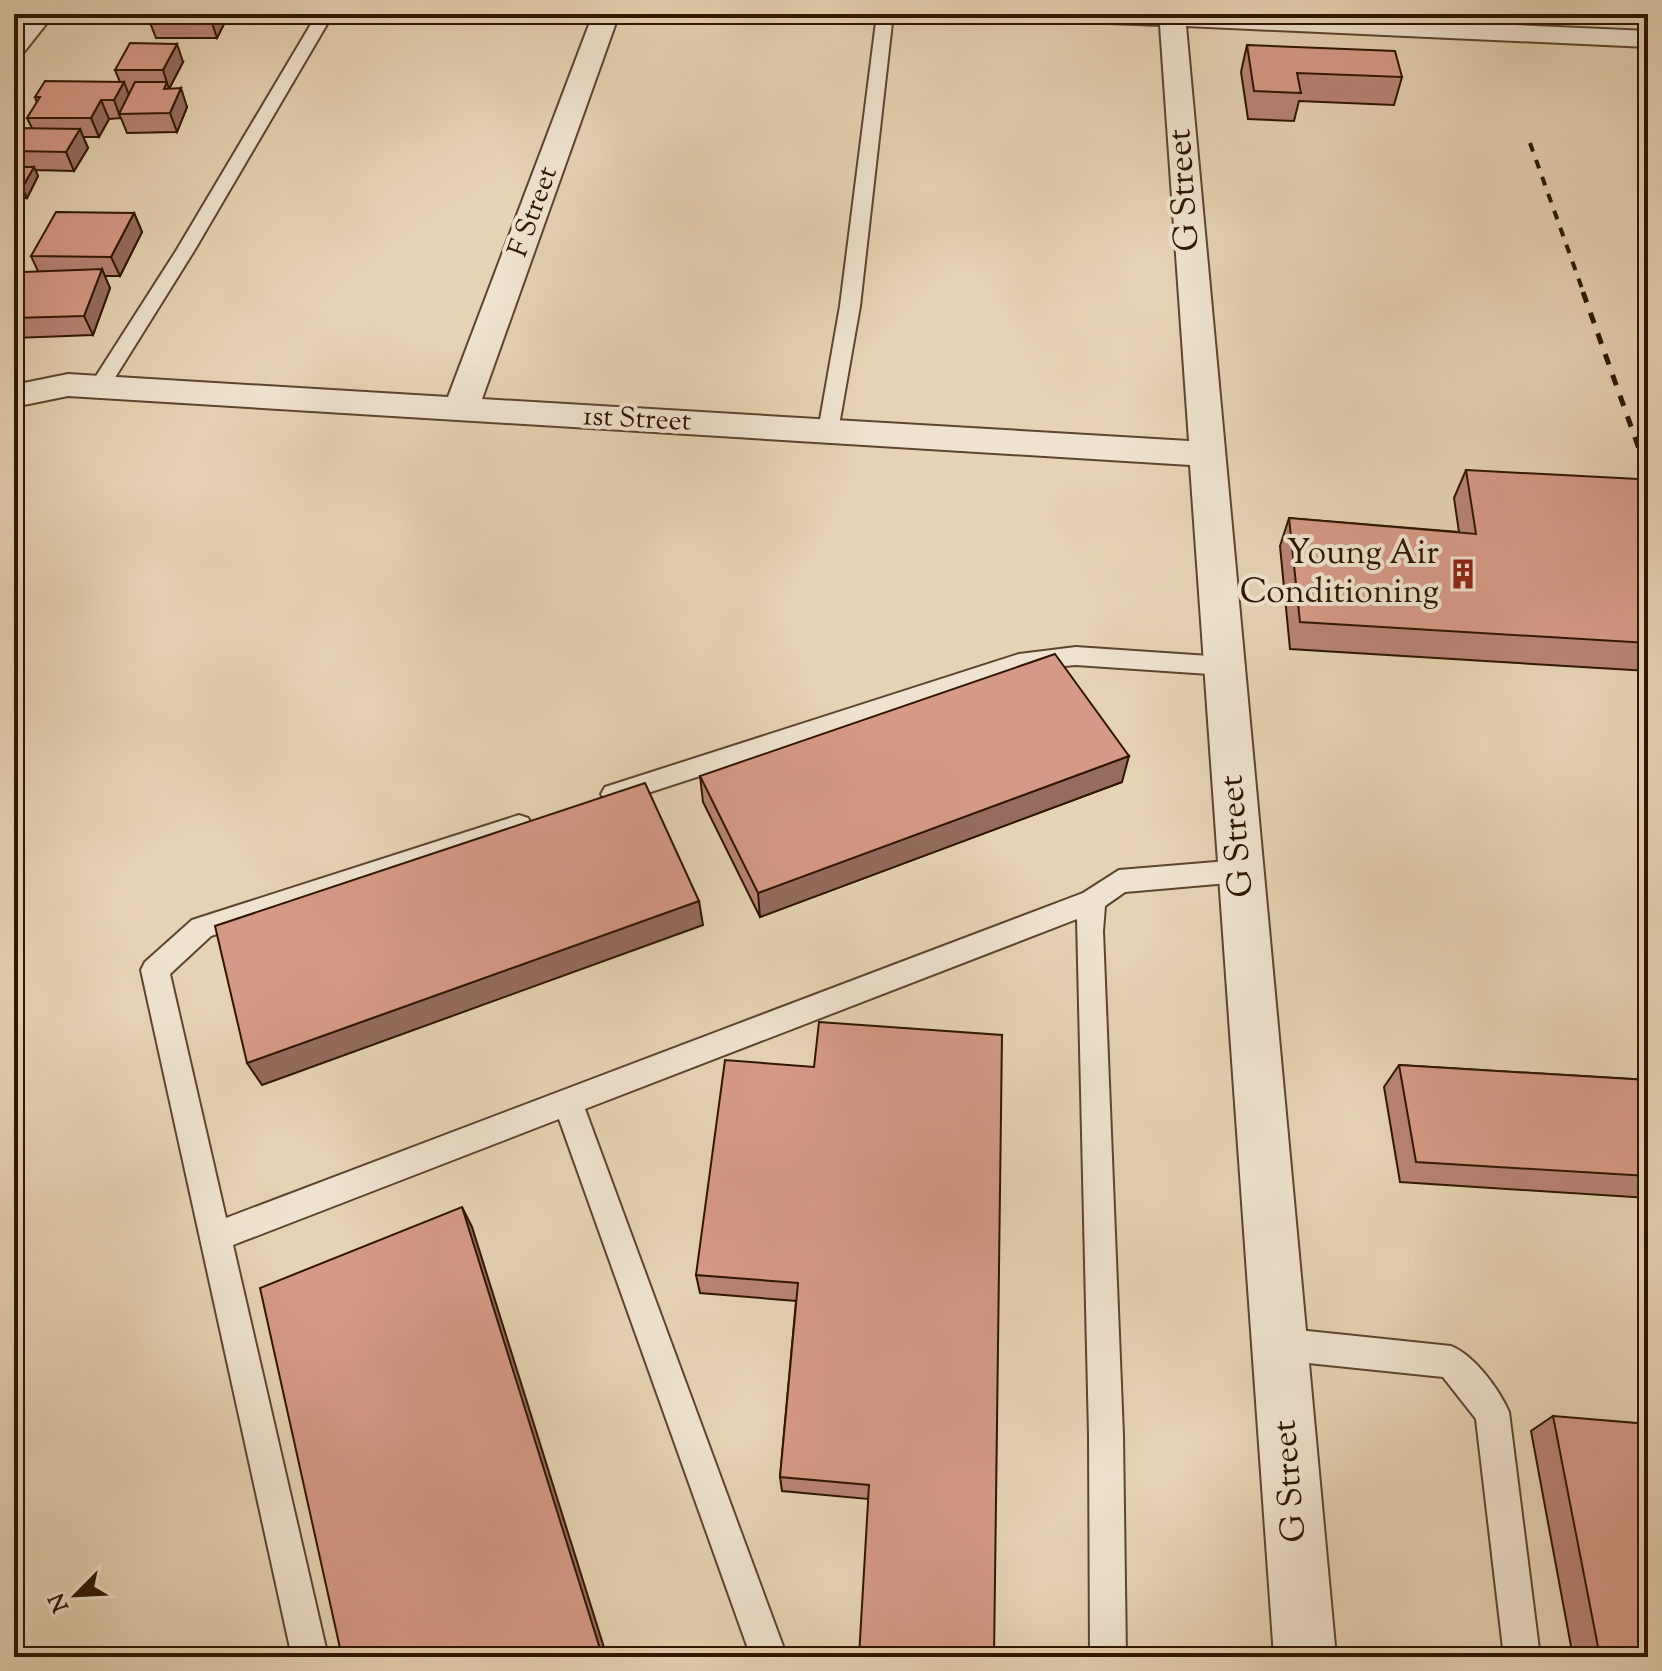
<svg xmlns="http://www.w3.org/2000/svg" width="1662" height="1671" font-family="'Sorts Mill Goudy',serif">
<style>
.green{fill:#b8bb8a;stroke:#746845;stroke-width:2}
.lines{fill:none;stroke-linecap:round;stroke-linejoin:round}
.lane-casing{stroke:#5d452d;stroke-width:4}
.street-casing{stroke:#5d452d;stroke-width:4}
.lane{fill:#efe2ce;fill-rule:evenodd}
.street{fill:#efe2ce;fill-rule:evenodd}
.rail-far1{stroke:#2f1600;stroke-width:4;stroke-dasharray:9 9;stroke-linecap:butt}
.rail{stroke:#2f1600;stroke-width:5;stroke-dasharray:11 11;stroke-linecap:butt}
.wall{fill:#b78473;stroke:#2f1600;stroke-width:2}
.shaded-wall{fill:#956c5e;stroke:#2f1600;stroke-width:2}
.building{fill:#d59a86;stroke:#2f1600;stroke-width:2}
.labels{text-anchor:middle;dominant-baseline:central;stroke-width:8;stroke-linejoin:round;paint-order:stroke}
.far-street-label{font-size:28px;fill:#2f1600;stroke:#efe2ce}
.street-label{font-size:34px;fill:#2f1600;stroke:#efe2ce}
.poi-label{font-size:34px;fill:#2f1600;stroke:#efe2ce;text-anchor:end}
</style>
<rect width="100%" height="100%" fill="#e6d3b3"/>
<filter id="stains"><feTurbulence type="fractalNoise" baseFrequency=".0025" numOctaves="4"/><feColorMatrix values="0 0 0 0 .2 0 0 0 0 .09 0 0 0 0 .02 0 0 0 .5 -.17"/></filter>
<radialGradient id="worn" r=".72"><stop offset=".6" stop-color="#630" stop-opacity="0"/><stop offset="1" stop-color="#630" stop-opacity=".3"/></radialGradient>
<polygon class="green" points="1459,14 1648,14 1648,22"/>
<g class="lines">
<g class="lane-casing">
<g id="lane">
<polygon points="317,14 333,14 194,251 106,392 92,392 89,387 176,251"/>
<polygon points="877,14 893,14 860,306 838,431 828,438 818,431 840,306"/>
<polygon points="1076,647 1224,657 1232,660 1236,666 1232,672 1224,675 1076,665 1028,669 614,804 605,801 601,794 605,787 1019,654"/>
<polygon points="519,815 528,818 532,825 528,832 211,936 170,974 226,1218 1083,893 1119,870 1240,860 1249,863 1253,871 1249,879 1240,882 1125,892 1105,906 1103,931 1123,1435 1126,1657 1090,1657 1089,1435 1077,919 585,1109 787,1657 751,1657 559,1119 233,1245 328,1657 292,1657 141,970 145,962 192,920"/>
<path d="M1279,1328l172,18c23,9 48,43 58,66l31,245h-36l-28,-238 -33,-42 -164,-17 -11,-5 -5,-11 5,-11z"/>
</g>
</g>
<g class="street-casing">
<g id="street">
<polygon points="27,14 54,14 24,52 14,54 14,29"/>
<polygon points="593,14 619,14 482,399 1189,441 1160,25 1084,22 1075,20 1071,14 1264,14 1648,31 1648,47 1186,26 1336,1657 1274,1657 1190,465 68,396 14,407 14,385 68,374 448,397"/>
</g>
</g>
<use href="#lane" class="lane"/>
<use href="#street" class="street"/>
<polyline class="rail-far1" points="1530,143 1584,294"/>
<polyline class="rail" points="1583,292 1648,474"/>
</g>
<g class="wall">
<polygon points="152,14 229,14 217,38 156,38 149,20"/>
<polygon points="1247,45 1402,77 1394,105 1299,101 1294,121 1248,119 1241,72"/>
<polygon points="183,62 169,89 187,107 177,132 127,133 121,118 109,119 99,137 83,137 88,148 74,171 35,170 38,176 27,198 14,198 14,131 32,128 27,118 37,103 35,97 120,82 115,70"/>
<polygon points="134,213 142,232 120,276 104,276 110,288 93,335 14,338 14,296 38,271 31,256"/>
<polygon points="1466,470 1648,509 1648,671 1290,649 1280,546 1289,518 1459,532 1454,498"/>
<polygon points="700,776 1122,782 760,917 703,802"/>
<polygon points="1002,1035 868,1499 782,1491 780,1477 796,1301 700,1293 696,1275 814,1067"/>
<polygon points="1399,1065 1648,1080 1648,1198 1400,1182 1384,1087"/>
<polygon points="1553,1416 1648,1657 1573,1657 1531,1431"/>
</g>
<g class="shaded-wall">
<polygon points="214,14 229,14 217,38 211,20"/>
<polygon points="177,44 183,62 169,89 163,70"/>
<polygon points="124,82 131,100 119,114 121,119 114,100"/>
<polygon points="181,88 187,107 177,132 170,113"/>
<polygon points="101,100 109,119 99,137 91,118"/>
<polygon points="80,129 88,148 74,171 66,152"/>
<polygon points="34,167 38,176 27,198 22,188"/>
<polygon points="134,213 142,232 120,276 111,257"/>
<polygon points="102,269 110,288 93,335 84,316"/>
<polygon points="1129,756 1122,782 760,917 758,893"/>
<polygon points="699,901 703,925 262,1085 247,1063"/>
<polygon points="462,1207 472,1227 607,1657 590,1657"/>
</g>
<g class="building">
<polygon points="152,14 214,14 211,20 149,20"/>
<polygon points="130,43 177,44 163,70 115,70"/>
<polygon points="1247,45 1395,51 1402,77 1297,73 1301,93 1254,91"/>
<polygon points="45,81 124,82 114,100 101,100 91,118 27,118 40,97 35,97"/>
<polygon points="135,82 167,82 164,89 181,88 170,113 119,114"/>
<polygon points="16,128 80,129 66,152 14,151 14,131"/>
<polygon points="14,167 34,167 22,188 14,188"/>
<polygon points="56,212 134,213 111,257 31,256"/>
<polygon points="102,269 84,316 14,318 14,296 24,272"/>
<polygon points="1466,470 1638,479 1648,509 1648,643 1300,622 1289,518 1476,534"/>
<polygon points="1055,654 1129,756 758,893 700,776"/>
<polygon points="645,783 699,901 247,1063 215,926"/>
<polygon points="819,1022 1002,1035 994,1657 859,1657 869,1485 780,1477 798,1283 696,1275 725,1060 814,1067"/>
<polygon points="1399,1065 1648,1080 1648,1176 1416,1162"/>
<polygon points="462,1207 601,1652 590,1657 342,1657 260,1288"/>
<polygon points="1553,1416 1648,1424 1648,1657 1600,1657"/>
</g>
<defs>
<g id="building-bare" transform="scale(2.4)"><path d="M-4-6H4V6H1V3H-1V6H-4ZM-2.5-4.3h1.7v1.8h-1.7ZM.8-4.3h1.7v1.8H.8ZM-2.5-1h1.7V.8h-1.7ZM.8-1h1.7V.8H.8Z" fill="#8f2418" stroke="#efe2ce" stroke-width="2.5" paint-order="stroke"/></g>
</defs>
<g fill-rule="evenodd">
<use href="#building-bare" x="1463" y="574"/>
</g>
<g class="labels">
<g class="far-street-label">
<text transform="translate(534 212) rotate(-70)">F Street</text>
<text transform="translate(637 420) rotate(3)">1st Street</text>
</g>
<g class="street-label">
<text transform="translate(1185 190) rotate(-94)">G Street</text>
<text transform="translate(1238 836) rotate(-95)">G Street</text>
<text transform="translate(1291 1481) rotate(-95)">G Street</text>
</g>
<g class="poi-label">
<text x="1439" y="554">Young Air<tspan x="1439" dy="39">Conditioning</tspan></text>
</g>
</g>
<rect width="1662" height="1671" fill="none" stroke="#e6d3b3" stroke-width="48"/>
<rect x="16" y="16" width="1630" height="1639" fill="none" stroke="#2f1600" stroke-width="4"/>
<rect x="24" y="24" width="1614" height="1623" fill="none" stroke="#2f1600" stroke-width="2"/>
<g transform="translate(76 1595) rotate(246)" stroke="#efe2ce" stroke-width="6" paint-order="stroke">
<path d="M0-6L14 30L0 20L-14 30Z" fill="#2f1600"/>
<text y="-12" font-size="22" font-weight="bold" text-anchor="middle" fill="#2f1600">N</text>
</g>
<rect width="100%" height="100%" filter="url(#stains)"/>
<rect width="100%" height="100%" fill="url(#worn)"/>
</svg>
